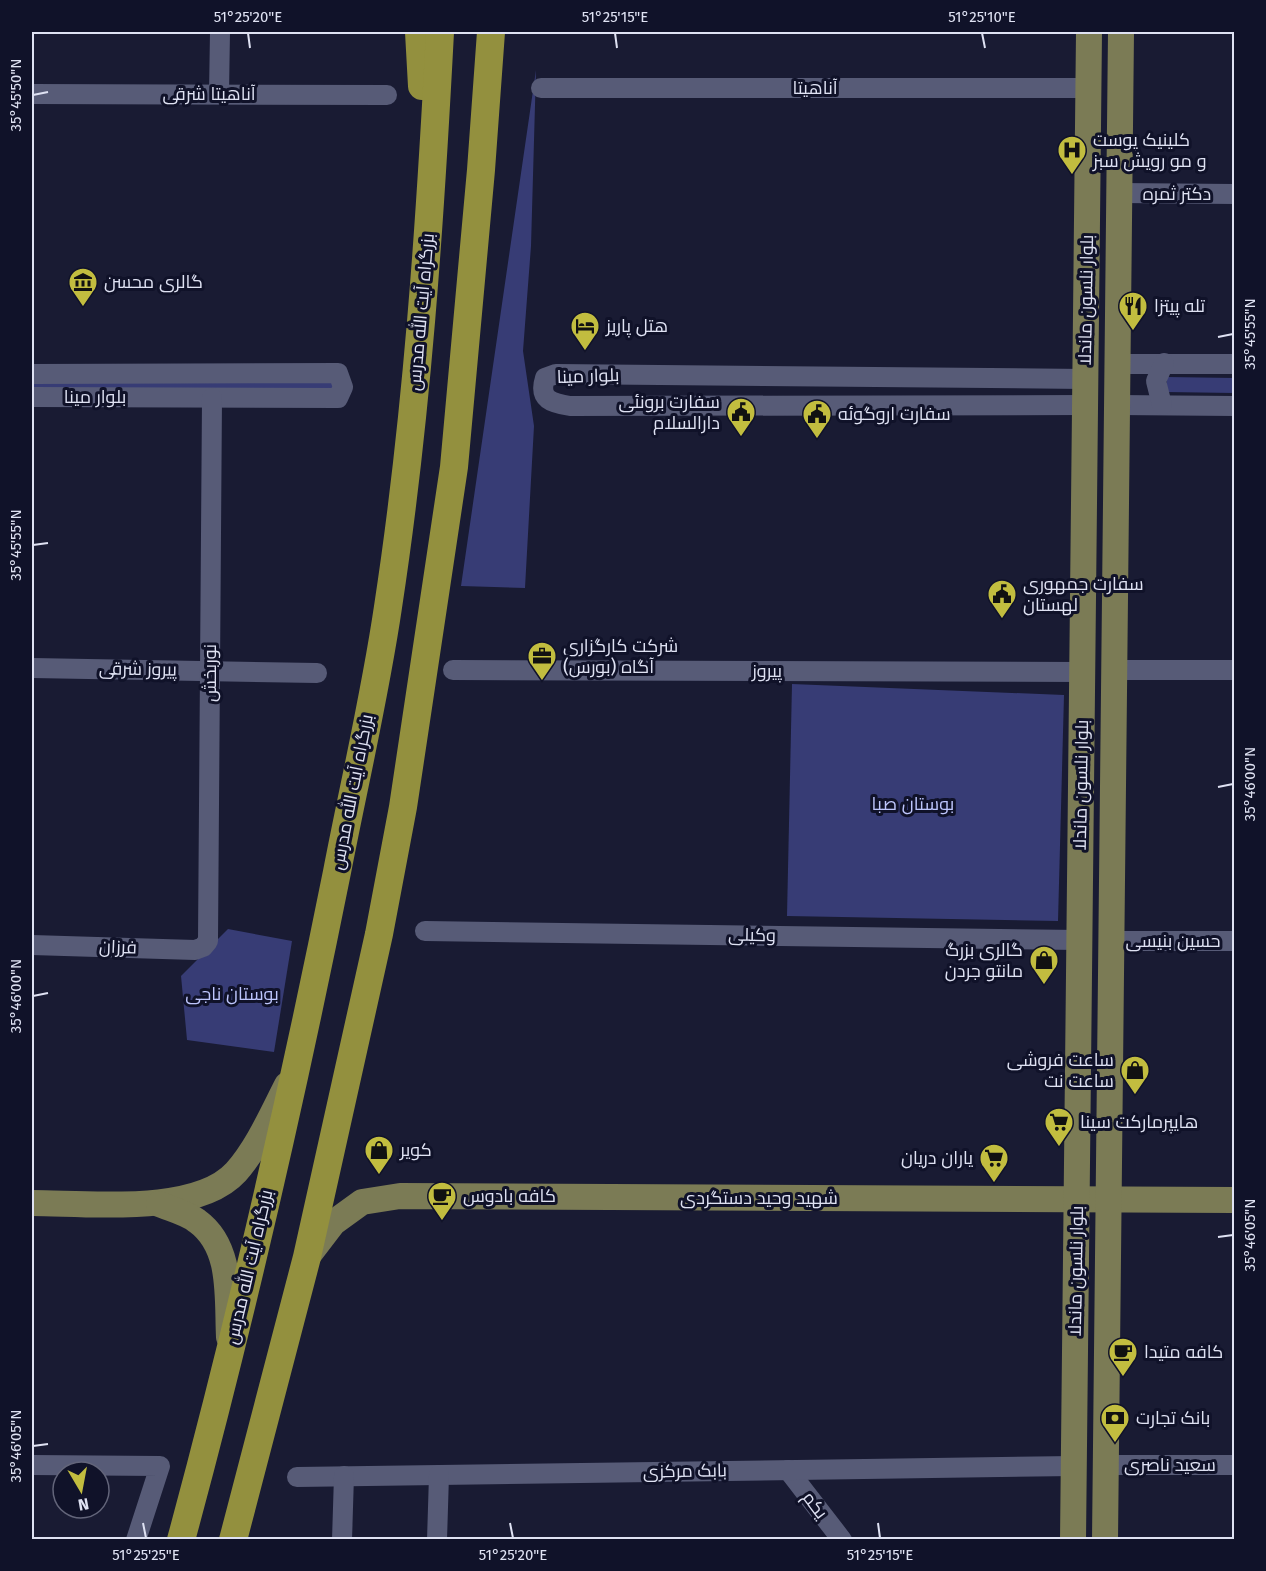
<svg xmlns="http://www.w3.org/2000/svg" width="1266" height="1571" font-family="'Fira Sans',Cairo,sans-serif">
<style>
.green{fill:#373c75}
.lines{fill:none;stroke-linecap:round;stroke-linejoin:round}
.minor{stroke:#575b77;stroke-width:20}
.major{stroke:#7b7b55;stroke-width:26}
.highway{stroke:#93903e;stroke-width:28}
.ticks{fill:none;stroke:#dfe2f3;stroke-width:2}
.labels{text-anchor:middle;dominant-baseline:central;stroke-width:6;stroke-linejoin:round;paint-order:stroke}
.street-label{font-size:18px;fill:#dfe2f3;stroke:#101229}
.poi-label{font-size:18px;fill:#dfe2f3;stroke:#101229;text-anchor:start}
.park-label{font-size:18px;fill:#bec6fd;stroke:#101229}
.neatline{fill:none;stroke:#dfe2f3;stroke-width:2}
.ticks-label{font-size:15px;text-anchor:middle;fill:#dfe2f3}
</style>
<rect width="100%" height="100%" fill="#191b33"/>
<g class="green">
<polygon points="536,70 531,246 523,351 534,426 525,588 461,586"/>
<polygon points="1167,377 1234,378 1234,393 1166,392"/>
<polygon points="32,381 336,381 337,391 32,391"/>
<polygon points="792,684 1064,695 1058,921 787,916"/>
<polygon points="228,929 292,941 274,1052 187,1040 181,976"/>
</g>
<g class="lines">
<g class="minor">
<polyline points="541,88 1088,88"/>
<polyline points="32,94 387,95"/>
<polyline points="219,94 220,32"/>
<polyline points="1119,193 1234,194"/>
<polyline points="1118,364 1234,364"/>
<polyline points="32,374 338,373 343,387 338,398 32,397"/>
<path d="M1085,405l-515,1c-18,-3 -32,-6 -25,-28l11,-4 529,5"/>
<polyline points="1117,405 1234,406"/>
<polyline points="1162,405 1156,381 1164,363"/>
<polyline points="32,668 317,673"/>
<polyline points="453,670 1082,672"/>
<polyline points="1114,670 1234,670"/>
<polyline points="425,931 1079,940"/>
<polyline points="1112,941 1234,941"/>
<polyline points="32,945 195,950 203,947 208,941 212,398"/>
<polyline points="32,1465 160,1466 136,1540"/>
<polyline points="1106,1465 1234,1465"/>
<polyline points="788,1470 842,1540"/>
<polyline points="297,1477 1074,1466"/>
<polyline points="342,1540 344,1476"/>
<polyline points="437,1540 439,1475"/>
</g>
<g class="major">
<path d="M32,1203c54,0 164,13 204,-31 22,-25 36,-58 51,-87"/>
<path d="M159,1204c12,5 28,9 38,17 36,26 30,76 32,116"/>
<polyline points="307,1257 333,1223 362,1202 400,1196 1234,1200"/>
<polyline points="1073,1540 1089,32"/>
<polyline points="1105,1540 1121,32"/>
</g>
<g class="highway">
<polyline points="419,32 422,86"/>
<path d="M181,1540c60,-221 111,-444 156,-668 17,-88 38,-176 51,-265 29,-190 42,-383 52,-575"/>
<polyline points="233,1540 307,1257 379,934 403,807 454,467 481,170 491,32"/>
</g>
</g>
<path class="ticks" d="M248,33l2,15M615,33l2,15M982,33l3,15M33,95l15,-3M1218,337l15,-3M33,545l15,-2M1218,787l15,-3M33,996l15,-3M1218,1237l15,-2M33,1446l15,-2M143,1523l3,15M510,1523l3,15M878,1523l2,15"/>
<defs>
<g id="hospital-pin" transform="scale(1.5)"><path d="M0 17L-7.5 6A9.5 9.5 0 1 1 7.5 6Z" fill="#c2bd3f" stroke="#101229"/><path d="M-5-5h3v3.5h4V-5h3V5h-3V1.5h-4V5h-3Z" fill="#111"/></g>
<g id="museum-pin" transform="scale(1.5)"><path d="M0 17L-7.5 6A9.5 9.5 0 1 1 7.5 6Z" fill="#c2bd3f" stroke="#101229"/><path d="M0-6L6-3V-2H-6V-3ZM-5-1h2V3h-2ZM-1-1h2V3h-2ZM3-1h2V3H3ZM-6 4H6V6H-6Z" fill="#111"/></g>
<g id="restaurant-pin" transform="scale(1.5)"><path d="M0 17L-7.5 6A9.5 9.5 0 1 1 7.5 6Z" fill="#c2bd3f" stroke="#101229"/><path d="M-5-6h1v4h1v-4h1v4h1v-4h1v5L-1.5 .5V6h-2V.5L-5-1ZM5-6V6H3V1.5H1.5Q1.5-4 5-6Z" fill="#111"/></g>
<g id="hotel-pin" transform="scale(1.5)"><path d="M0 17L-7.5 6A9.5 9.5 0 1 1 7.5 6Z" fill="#c2bd3f" stroke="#101229"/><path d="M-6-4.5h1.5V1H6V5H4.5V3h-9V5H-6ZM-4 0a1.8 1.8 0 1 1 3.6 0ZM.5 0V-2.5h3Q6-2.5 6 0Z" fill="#111"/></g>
<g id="civic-pin" transform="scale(1.5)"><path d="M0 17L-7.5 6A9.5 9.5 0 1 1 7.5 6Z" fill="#c2bd3f" stroke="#101229"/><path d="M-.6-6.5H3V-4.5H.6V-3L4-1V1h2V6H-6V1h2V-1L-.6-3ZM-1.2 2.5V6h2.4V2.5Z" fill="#111"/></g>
<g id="office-pin" transform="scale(1.5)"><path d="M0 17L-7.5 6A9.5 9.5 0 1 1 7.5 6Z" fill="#c2bd3f" stroke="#101229"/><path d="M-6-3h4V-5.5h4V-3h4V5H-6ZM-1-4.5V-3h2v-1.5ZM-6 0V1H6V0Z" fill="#111"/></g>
<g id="shop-pin" transform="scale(1.5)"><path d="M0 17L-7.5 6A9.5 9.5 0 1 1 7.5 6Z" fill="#c2bd3f" stroke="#101229"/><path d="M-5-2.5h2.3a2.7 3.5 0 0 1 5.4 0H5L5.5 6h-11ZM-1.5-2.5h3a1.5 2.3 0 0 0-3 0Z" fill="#111"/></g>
<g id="supermarket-pin" transform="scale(1.5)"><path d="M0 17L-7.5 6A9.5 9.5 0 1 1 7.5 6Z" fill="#c2bd3f" stroke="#101229"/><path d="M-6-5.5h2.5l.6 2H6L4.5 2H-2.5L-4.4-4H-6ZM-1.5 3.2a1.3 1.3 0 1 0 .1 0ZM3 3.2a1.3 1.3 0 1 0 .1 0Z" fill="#111"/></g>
<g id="cafe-pin" transform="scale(1.5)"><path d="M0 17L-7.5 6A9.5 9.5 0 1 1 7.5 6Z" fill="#c2bd3f" stroke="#101229"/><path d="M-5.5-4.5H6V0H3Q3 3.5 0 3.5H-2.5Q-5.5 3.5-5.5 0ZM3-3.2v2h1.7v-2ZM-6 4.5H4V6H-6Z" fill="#111"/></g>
<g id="bank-pin" transform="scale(1.5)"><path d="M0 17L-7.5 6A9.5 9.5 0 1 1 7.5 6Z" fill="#c2bd3f" stroke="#101229"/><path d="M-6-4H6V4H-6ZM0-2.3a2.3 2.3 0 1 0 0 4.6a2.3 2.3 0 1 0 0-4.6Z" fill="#111"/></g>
</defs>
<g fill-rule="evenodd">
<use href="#hospital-pin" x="1072" y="150"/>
<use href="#museum-pin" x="83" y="282"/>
<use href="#restaurant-pin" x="1133" y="306"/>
<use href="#hotel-pin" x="585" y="326"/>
<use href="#civic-pin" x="741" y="412"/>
<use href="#civic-pin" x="817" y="414"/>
<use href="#civic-pin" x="1002" y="594"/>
<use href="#office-pin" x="542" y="656"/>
<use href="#shop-pin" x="1044" y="960"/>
<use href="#shop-pin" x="1135" y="1070"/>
<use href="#supermarket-pin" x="1059" y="1122"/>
<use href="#shop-pin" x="379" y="1150"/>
<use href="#supermarket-pin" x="994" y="1158"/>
<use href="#cafe-pin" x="442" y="1196"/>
<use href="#cafe-pin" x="1123" y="1352"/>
<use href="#bank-pin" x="1115" y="1418"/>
</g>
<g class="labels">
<g class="street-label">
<text x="815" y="88">آناهیتا</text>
<text x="209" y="94">آناهیتا شرقی</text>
<text x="1177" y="194">دکتر ثمره</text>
<text transform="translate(1086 300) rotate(-89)">بلوار نلسون ماندلا</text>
<text transform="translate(421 312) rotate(-85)">بزرگراه آیت الله مدرس</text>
<text transform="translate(588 376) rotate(-2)">بلوار مینا</text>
<text x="95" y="397">بلوار مینا</text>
<text transform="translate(138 669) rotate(1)">پیروز شرقی</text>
<text x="767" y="671">پیروز</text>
<text transform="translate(210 673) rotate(-90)">نوربخش</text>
<text transform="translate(1081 785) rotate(-89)">بلوار نلسون ماندلا</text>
<text transform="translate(352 792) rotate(-79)">بزرگراه آیت الله مدرس</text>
<text transform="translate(752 935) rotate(1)">وكيلی</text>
<text x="1173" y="941">حسین بنیسی</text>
<text transform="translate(118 947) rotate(2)">فرزان</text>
<text x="759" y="1198">شهید وحید دستگردی</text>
<text transform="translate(249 1267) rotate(-77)">بزرگراه آیت الله مدرس</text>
<text transform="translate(1076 1271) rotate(-89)">بلوار نلسون ماندلا</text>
<text x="1170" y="1465">سعید ناصری</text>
<text transform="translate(685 1471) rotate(-1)">بابک مرکزی</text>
<text transform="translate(815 1505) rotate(53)">یکم</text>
</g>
<g class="poi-label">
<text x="1093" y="140">کلینیک پوست<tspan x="1093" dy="21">و مو رویش سبز</tspan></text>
<text x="104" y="282">گالری محسن</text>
<text x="1154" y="306">تله پیتزا</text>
<text x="606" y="326">هتل پاریز</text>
<text x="720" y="402" text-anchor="end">سفارت برونئی<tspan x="720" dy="21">دارالسلام</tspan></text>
<text x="838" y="414">سفارت اروگوئه</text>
<text x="1023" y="584">سفارت جمهوری<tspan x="1023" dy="21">لهستان</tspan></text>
<text x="563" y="646">شرکت کارگزاری<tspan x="563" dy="21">آگاه (بورس)</tspan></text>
<text x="1023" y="950" text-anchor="end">گالری بزرگ<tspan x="1023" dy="21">مانتو جردن</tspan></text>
<text x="1114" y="1060" text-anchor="end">ساعت فروشی<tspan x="1114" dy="21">ساعت نت</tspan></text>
<text x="1080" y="1122">هایپرمارکت سینا</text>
<text x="400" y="1150">کویر</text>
<text x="973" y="1158" text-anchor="end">یاران دریان</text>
<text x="463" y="1196">کافه بادوس</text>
<text x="1144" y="1352">کافه متیدا</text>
<text x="1136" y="1418">بانک تجارت</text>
</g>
<g class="park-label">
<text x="913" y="804">بوستان صبا</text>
<text x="232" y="994">بوستان ناجی</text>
</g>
</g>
<rect width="1266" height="1571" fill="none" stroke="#101229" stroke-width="66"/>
<g transform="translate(81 1490) rotate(170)"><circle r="28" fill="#101229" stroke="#63657a" stroke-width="1.5"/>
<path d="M0-4.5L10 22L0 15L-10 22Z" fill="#c2bd3f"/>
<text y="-9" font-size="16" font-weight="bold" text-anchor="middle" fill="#dfe2f3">N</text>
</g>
<rect x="33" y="33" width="1200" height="1505" class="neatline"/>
<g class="ticks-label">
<text x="248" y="22">51°25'20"E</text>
<text x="615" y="22">51°25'15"E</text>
<text x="982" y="22">51°25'10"E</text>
<text transform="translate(16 95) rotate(-90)" y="5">35°45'50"N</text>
<text transform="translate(1250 334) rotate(-90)" y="5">35°45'55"N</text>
<text transform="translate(16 545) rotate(-90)" y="5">35°45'55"N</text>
<text transform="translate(1250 784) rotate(-90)" y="5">35°46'00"N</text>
<text transform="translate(16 996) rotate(-90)" y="5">35°46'00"N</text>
<text transform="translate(1250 1235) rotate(-90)" y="5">35°46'05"N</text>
<text transform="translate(16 1446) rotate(-90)" y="5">35°46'05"N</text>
<text x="146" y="1560">51°25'25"E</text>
<text x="513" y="1560">51°25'20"E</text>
<text x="880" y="1560">51°25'15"E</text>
</g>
</svg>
